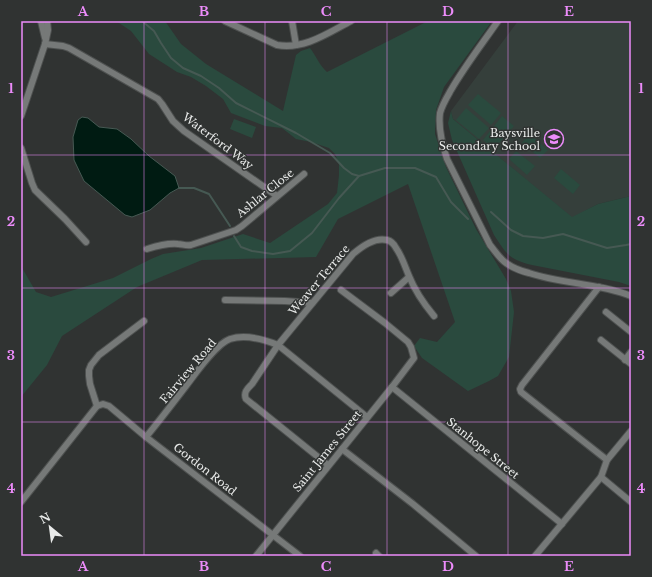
<svg xmlns="http://www.w3.org/2000/svg" width="652" height="577" font-family="'Libre Baskerville',serif">
<style>
.built{fill:#353f3b}
.green{fill:#2a4a3e}
.water{fill:#001b12;stroke:#465953}
.lines{fill:none;stroke-linecap:round;stroke-linejoin:round}
.stream{stroke:#465953;stroke-width:2}
.street-casing{stroke:#4e5150;stroke-width:8}
.street{stroke:#767978;stroke-width:6}
.grid{fill:none;stroke:#ec8cfa;stroke-width:1;stroke-opacity:0.55}
.labels{text-anchor:middle;dominant-baseline:central;stroke-width:3;stroke-linejoin:round;paint-order:stroke}
.poi-label{font-size:11px;fill:#e9ebea;stroke:#303332;text-anchor:end}
.street-label{font-size:11px;fill:#e9ebea;stroke:#303332}
.neatline{fill:none;stroke:#ec8cfa;stroke-width:1.5}
.grid-label{font-size:13px;text-anchor:middle;font-weight:bold;fill:#ec8cfa}
</style>
<rect width="100%" height="100%" fill="#303332"/>
<polygon class="built" points="518,21 631,21 631,196 598,204 572,218 453,119 451,111"/>
<g class="green">
<path d="M116,21h49l16,23 25,20 77,47 13,-56 5,-4 9,-3c6,8 10,18 17,24l101,-51h64l-48,66 -8,23 -1,24 11,33 30,62 30,50 5,12 3,21 -5,45 -11,19 -9,5 -21,10 -46,-33 -8,-12 6,-8 17,4 18,-20 -47,-138 -70,35 -22,38 -114,3 -65,27 -75,49 -15,29 -26,32v-131l15,26 15,5 62,-19 38,-19 12,-5 38,-6 42,-14 27,9 58,-39 9,-11 2,-18v-11l-4,-10 -6,-6 -18,-6 -15,-3 -14,-11 -17,-2 -34,-13 -8,-14 -17,-13 -15,-9 -14,-5 -28,-18 -18,-23z"/>
<polygon points="478,94 501,113 491,125 468,105"/>
<polygon points="466,108 489,128 479,139 456,120"/>
<path d="M451,111l2,8 119,98 26,-13 33,-8v90l-12,-4 -87,-17c-23,-6 -25,-10 -38,-30l-42,-95 -4,-17z"/>
<polygon points="502,116 514,126 494,149 483,140"/>
<polygon points="234,119 256,127 252,138 230,129"/>
<polygon points="529,134 548,150 540,158 522,143"/>
<polygon points="516,151 535,166 527,175 509,159"/>
<polygon points="561,169 580,185 573,194 554,178"/>
</g>
<polygon class="water" points="82,117 88,118 99,127 117,129 131,139 149,156 175,176 179,188 170,193 150,210 132,217 125,215 84,181 74,160 73,137 78,120"/>
<g class="lines">
<g class="stream">
<polyline points="142,21 154,31 161,43 171,58 183,68 201,76 219,88 236,103 296,133 330,153 344,168 352,174 359,176"/>
<polyline points="179,188 194,188 209,194 230,226"/>
<polyline points="491,212 511,230 523,236 543,238 563,234 607,248 626,245 631,244"/>
<polyline points="234,236 241,247 252,251 273,254 290,251 312,233 339,198 359,176 385,168 415,168 436,177 451,202 468,219"/>
</g>
<g class="street-casing">
<g id="street">
<polyline points="41,21 45,38"/>
<path d="M225,21l52,24c27,5 51,-12 74,-24"/>
<polyline points="292,21 296,45"/>
<path d="M498,21c-16,23 -33,45 -47,69 -4,7 -9,15 -11,23 -2,16 2,31 7,46l43,86c5,6 10,14 16,18 7,5 15,8 23,10 33,11 69,10 102,23"/>
<polyline points="45,44 63,46 69,48 158,99 162,104 173,121 184,131 277,196"/>
<polyline points="21,116 45,44 48,30 47,21"/>
<polyline points="21,148 32,183 35,190 65,219 86,242"/>
<path d="M147,249c10,-3 20,-6 31,-5 4,0 8,2 13,1l45,-15 6,-4 62,-52"/>
<polyline points="599,287 522,385 520,389 521,392 607,460"/>
<polyline points="391,293 409,277"/>
<polyline points="225,300 285,301 312,303"/>
<polyline points="606,312 631,332"/>
<polyline points="601,340 631,364"/>
<polyline points="625,360 631,352"/>
<polyline points="392,387 562,524"/>
<polyline points="97,406 90,384 89,376 89,370 91,365 99,355 144,321"/>
<path d="M146,437c14,-17 27,-34 40,-51 10,-13 30,-42 44,-47 16,-5 33,0 48,6l89,72"/>
<polyline points="342,449 413,504 476,556"/>
<path d="M328,465l-82,-66c-3,-7 2,-11 6,-15l26,-39 75,-91c8,-7 22,-17 34,-14 4,1 7,4 9,8 6,8 9,19 13,28 6,15 15,28 25,40"/>
<polyline points="601,477 631,502"/>
<polyline points="21,502 97,406 103,404 109,406 146,437 300,556"/>
<polyline points="376,553 379,556"/>
<polyline points="256,556 392,387 414,358 411,347 408,342 385,323 341,290"/>
<polyline points="535,556 601,477 607,460 631,431"/>
</g>
</g>
<use href="#street" class="street"/>
</g>
<path class="grid" d="M144,21v535M265,21v535M387,21v535M508,21v535M21,155h610M21,288h610M21,422h610"/>
<defs>
<g id="school-ring" transform="scale(1)"><circle r="9.5" fill="#303332" stroke="#ec8cfa" stroke-width="1.5"/><path d="M0-5L7-2L0 1L-7-2ZM-4 1L0 2.5L4 1V4Q0 6-4 4Z" fill="#ec8cfa"/></g>
</defs>
<g fill-rule="evenodd">
<use href="#school-ring" x="554" y="139"/>
</g>
<g class="labels">
<g class="poi-label">
<text x="540" y="133">Baysville<tspan x="540" dy="13">Secondary School</tspan></text>
</g>
<g class="street-label">
<text transform="translate(218 141) rotate(37)">Waterford Way</text>
<text transform="translate(265 193) rotate(-39)">Ashlar Close</text>
<text transform="translate(319 280) rotate(-50)">Weaver Terrace</text>
<text transform="translate(188 371) rotate(-50)">Fairview Road</text>
<text transform="translate(483 448) rotate(39)">Stanhope Street</text>
<text transform="translate(327 451) rotate(-51)">Saint James Street</text>
<text transform="translate(205 469) rotate(38)">Gordon Road</text>
</g>
</g>
<rect width="652" height="577" fill="none" stroke="#303332" stroke-width="44"/>
<g transform="translate(50 527) rotate(331)" stroke="#303332" stroke-width="3" paint-order="stroke">
<path d="M0-3L7 15L0 10L-7 15Z" fill="#e9ebea"/>
<text y="-6" font-size="11" font-weight="bold" text-anchor="middle" fill="#e9ebea">N</text>
</g>
<rect x="22" y="22" width="608" height="533" class="neatline"/>
<g class="grid-label">
<text x="83" y="16">A</text>
<text x="204" y="16">B</text>
<text x="326" y="16">C</text>
<text x="448" y="16">D</text>
<text x="569" y="16">E</text>
<text x="11" y="93">1</text>
<text x="641" y="93">1</text>
<text x="11" y="226">2</text>
<text x="641" y="226">2</text>
<text x="11" y="360">3</text>
<text x="641" y="360">3</text>
<text x="11" y="493">4</text>
<text x="641" y="493">4</text>
<text x="83" y="571">A</text>
<text x="204" y="571">B</text>
<text x="326" y="571">C</text>
<text x="448" y="571">D</text>
<text x="569" y="571">E</text>
</g>
</svg>
